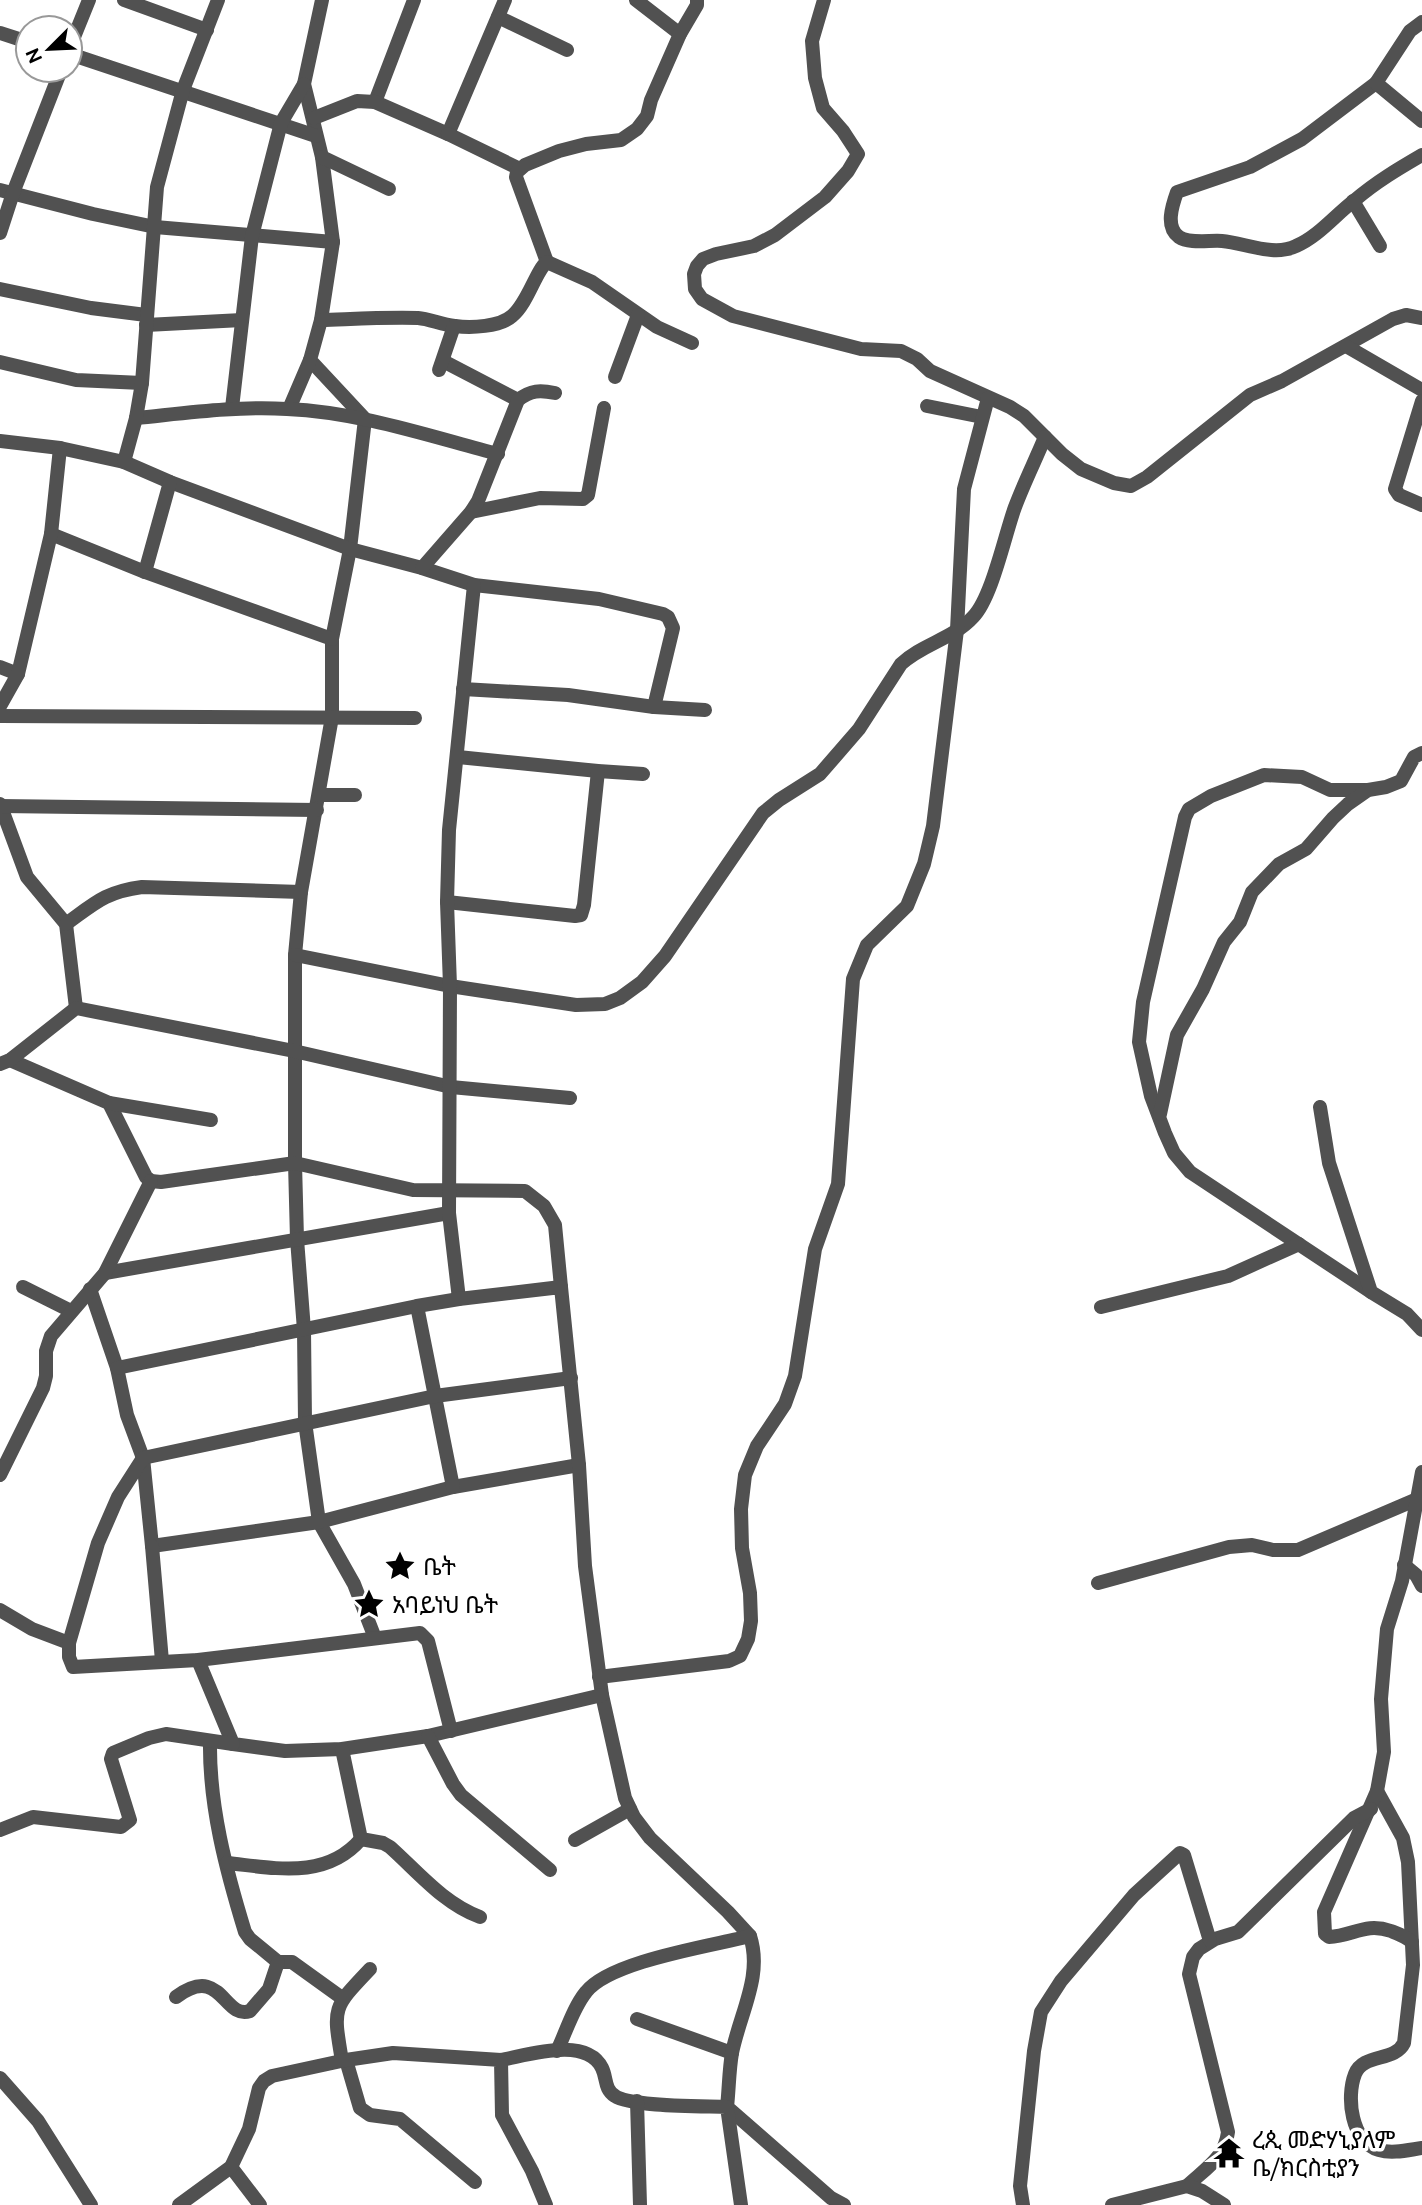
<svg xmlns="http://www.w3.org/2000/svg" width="1422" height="2205" font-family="Ubuntu,'Noto Sans Ethiopic',sans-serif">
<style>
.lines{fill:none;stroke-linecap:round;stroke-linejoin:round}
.minor{stroke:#515151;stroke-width:14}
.labels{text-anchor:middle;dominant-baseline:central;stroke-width:7;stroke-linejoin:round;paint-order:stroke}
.poi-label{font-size:24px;fill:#000;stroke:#fff;text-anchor:start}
</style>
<rect width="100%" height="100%" fill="#fff"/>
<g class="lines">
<g class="minor">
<polyline points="124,0 207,30"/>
<polyline points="322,0 304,84 322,157 333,242 321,320 310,360 365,419 350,549 332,639 332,717 301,892 295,955 295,1163 297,1239 304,1330 305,1422 319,1522 354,1584 375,1638"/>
<polyline points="636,0 680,34"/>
<polyline points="824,0 812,41 815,78 823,108 843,131 858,154 848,171 825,197 775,235 754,246 716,254 703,259 697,266 694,274 695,289 702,299 733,316 861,349 901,351 917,359 930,371 1010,407 1024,416 1062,454 1081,469 1114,483 1131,486 1147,477 1250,395 1282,381 1393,319 1406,315 1422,318"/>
<polyline points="498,17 567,50"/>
<path d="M1422,22l-12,9 -34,52 -74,56 -52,28 -73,25c-5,14 -12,35 2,45 10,7 31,3 43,4 23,2 52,16 74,5 23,-10 39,-31 59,-46 21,-18 43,-31 67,-45"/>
<polyline points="0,33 28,42"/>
<polyline points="70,47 89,0"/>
<polyline points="70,54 316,136"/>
<polyline points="1376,83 1422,121"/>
<polyline points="375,102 414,0"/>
<polyline points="314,118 357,101 375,102 448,134 505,0"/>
<polyline points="448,134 520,169"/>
<polyline points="322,157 389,189"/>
<polyline points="0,190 93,214 155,227 333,242"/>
<polyline points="1353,201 1380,246"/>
<polyline points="0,233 13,193 61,70"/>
<polyline points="547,262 516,177 517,172 525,165 559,151 586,144 621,140 637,129 647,116 651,100 680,34 697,5 697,0"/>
<polyline points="0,289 91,308 146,315"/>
<path d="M321,320c32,-1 65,-3 97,-2 12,1 24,7 37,8 16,2 45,1 57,-10 16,-13 24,-46 35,-54l45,20 65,45 35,16"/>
<polyline points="146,325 242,320"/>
<polyline points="1346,346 1422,390"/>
<polyline points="443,361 518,400"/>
<polyline points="0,362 76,380 142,383"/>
<polyline points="439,370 454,326"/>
<polyline points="615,377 638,315"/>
<polyline points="1422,401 1395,489 1399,495 1422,505"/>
<polyline points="927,406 982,417"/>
<polyline points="232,408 252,236 281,123 304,84"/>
<polyline points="289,409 310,360"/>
<path d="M136,418c51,-5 100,-12 151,-9 72,3 142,27 211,45"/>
<polyline points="0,441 60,448 124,462 170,482 350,549 422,568 474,585 599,599 663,614 668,617 673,628 654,707"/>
<polyline points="124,462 136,418 142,383 157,187 183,90 218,0"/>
<polyline points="471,512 540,498 583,499 588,495 604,408"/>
<polyline points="51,534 145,572 332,639"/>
<path d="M422,568l49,-56 7,-11 40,-101c13,-10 22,-10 37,-7"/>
<polyline points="145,572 170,482"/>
<polyline points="0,667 18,674"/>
<polyline points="463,689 568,695 654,707 705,710"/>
<polyline points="0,706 18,674 51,534 60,448"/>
<polyline points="0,716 415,718"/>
<polyline points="458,757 598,771 643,774"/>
<polyline points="1368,790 1330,790 1302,777 1264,775 1211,796 1189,809 1185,817 1143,1002 1139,1042 1151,1096 1165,1133 1174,1153 1190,1172 1371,1292"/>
<polyline points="319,795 355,795"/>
<polyline points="0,804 27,877 66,924 76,1008"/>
<polyline points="0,806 317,810"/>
<polyline points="447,902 575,916 581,915 584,905 598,771"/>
<path d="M66,924c29,-21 39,-32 76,-37l159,5"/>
<path d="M295,955l155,31 126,19 29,-1 15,-6 22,-16 23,-26 98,-143 16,-13 41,-26 39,-45 42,-65c21,-20 52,-25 72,-47 19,-19 32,-83 42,-110 9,-24 20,-46 30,-70"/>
<polyline points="10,1060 109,1103 146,1177 151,1181 161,1182 295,1163 413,1190 525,1191 544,1206 555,1225 561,1287"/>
<polyline points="0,1064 10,1060 76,1008 294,1051 451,1087 570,1098"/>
<polyline points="109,1103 211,1120"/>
<polyline points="1320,1107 1329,1163 1371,1292 1407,1314 1422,1330"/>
<polyline points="1160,1114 1177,1035 1203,989 1224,942 1240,922 1252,892 1279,864 1306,849 1333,818 1348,804 1368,790 1386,787 1401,781 1414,757 1422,753"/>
<polyline points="105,1273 449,1213"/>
<polyline points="23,1287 71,1311"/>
<polyline points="90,1289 117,1368 127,1415 143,1458 152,1546 319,1522 453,1487 579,1465"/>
<polyline points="459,1299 449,1213 450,986 447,902 449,830 474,585"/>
<polyline points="417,1306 453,1487"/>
<polyline points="1101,1307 1228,1276 1299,1244"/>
<polyline points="117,1368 417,1306 459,1299 561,1287 579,1465 585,1566 602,1695 625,1798 634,1817 650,1838 728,1912 750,1936"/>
<polyline points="0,1475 43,1388 46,1376 46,1351 51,1336 105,1273 151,1181"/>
<polyline points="152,1546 162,1661"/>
<polyline points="1404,1565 1416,1575 1422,1586"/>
<polyline points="1098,1583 1229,1547 1252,1545 1273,1550 1298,1550 1415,1500"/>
<polyline points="0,1610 32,1629 69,1643"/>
<polyline points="198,1660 233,1744 285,1751 342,1749 428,1736 602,1695"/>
<polyline points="599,1677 729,1661 740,1656 748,1639 751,1621 750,1593 742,1548 741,1509 745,1475 757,1446 785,1404 795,1376 815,1249 838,1184 853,979 867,945 907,906 924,864 933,826 957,630 964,489 988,398"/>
<polyline points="451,1731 428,1641 420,1633 198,1660 73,1667 69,1657 69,1643 98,1543 118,1497 143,1458 435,1396 571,1378"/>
<polyline points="428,1736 453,1784 461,1795 550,1870"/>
<path d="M210,1741c-1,65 16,129 35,191l5,7 28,23h14l50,36"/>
<path d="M342,1749l19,90 22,4 7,4c28,25 54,57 90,70"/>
<path d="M1377,1791l26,47 5,24 5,103 -9,78c-9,19 -41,10 -49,31 -9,23 -4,68 24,76 13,4 29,0 43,-2"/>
<polyline points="0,1830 33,1817 121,1827 130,1820 111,1759 113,1753 149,1738 166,1734 233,1744"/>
<polyline points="575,1840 630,1809"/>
<path d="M227,1863c48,5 99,17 134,-24"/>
<path d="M1412,1942c-7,-6 -13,-8 -21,-11 -26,-9 -38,5 -62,6l-4,-3 -1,-22 53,-121 7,-39 -3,-53 6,-70 15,-48 20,-109"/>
<path d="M176,1997c46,-34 47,23 74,14l19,-22 9,-27"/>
<polyline points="637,2019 732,2053"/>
<path d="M557,2051c9,-19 16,-43 29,-59 24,-31 125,-46 164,-56 13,40 -10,77 -18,117 -3,17 -3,36 -5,54l104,91 13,7"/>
<polyline points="346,2060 360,2108 370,2115 400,2119 475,2182"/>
<path d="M501,2060c28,-5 85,-24 101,8 5,10 2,21 13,28 16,11 89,10 112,11l14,98"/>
<path d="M342,2061c-9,-54 -10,-52 28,-92"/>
<polyline points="0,2078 38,2121 91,2205"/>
<polyline points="637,2101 640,2205"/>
<polyline points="231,2167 260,2205"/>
<path d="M1187,2186c18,-17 38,-28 41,-54l-39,-158 4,-17 6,-8 16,-10 23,-7 116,-114 17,-9"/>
<polyline points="179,2205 231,2167 249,2129 259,2088 264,2081 272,2076 346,2060 393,2053 501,2060 502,2115 532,2171 546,2205"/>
<polyline points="1023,2205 1020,2186 1034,2051 1041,2012 1061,1981 1134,1895 1180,1853 1184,1855 1210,1941"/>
<polyline points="1112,2205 1187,2186 1202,2191 1224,2205"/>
</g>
</g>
<defs>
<g id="sight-bare" transform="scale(2.415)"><path d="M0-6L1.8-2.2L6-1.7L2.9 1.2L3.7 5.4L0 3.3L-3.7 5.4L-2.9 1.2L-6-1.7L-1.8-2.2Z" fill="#000" stroke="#fff" stroke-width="2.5" paint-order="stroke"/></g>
<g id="temple-bare" transform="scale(2.415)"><path d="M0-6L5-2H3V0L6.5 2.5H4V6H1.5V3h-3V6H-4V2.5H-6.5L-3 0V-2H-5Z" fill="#000" stroke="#fff" stroke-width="2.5" paint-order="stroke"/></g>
</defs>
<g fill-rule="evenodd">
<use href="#sight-bare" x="400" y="1566"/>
<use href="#sight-bare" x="369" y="1604"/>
<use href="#temple-bare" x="1229" y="2153"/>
</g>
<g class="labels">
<g class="poi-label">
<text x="423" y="1566">ቤት</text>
<text x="392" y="1604">አባይነህ ቤት</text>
<text x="1252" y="2139">ረጲ መድሃኒያለም<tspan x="1252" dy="28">ቤ/ክርስቲያን</tspan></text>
</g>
</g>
<g transform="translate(49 49) rotate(246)"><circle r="33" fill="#ffffff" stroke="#999999" stroke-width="2"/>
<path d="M0-5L12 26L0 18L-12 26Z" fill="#000000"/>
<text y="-10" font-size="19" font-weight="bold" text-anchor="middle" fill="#000000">N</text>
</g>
</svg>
